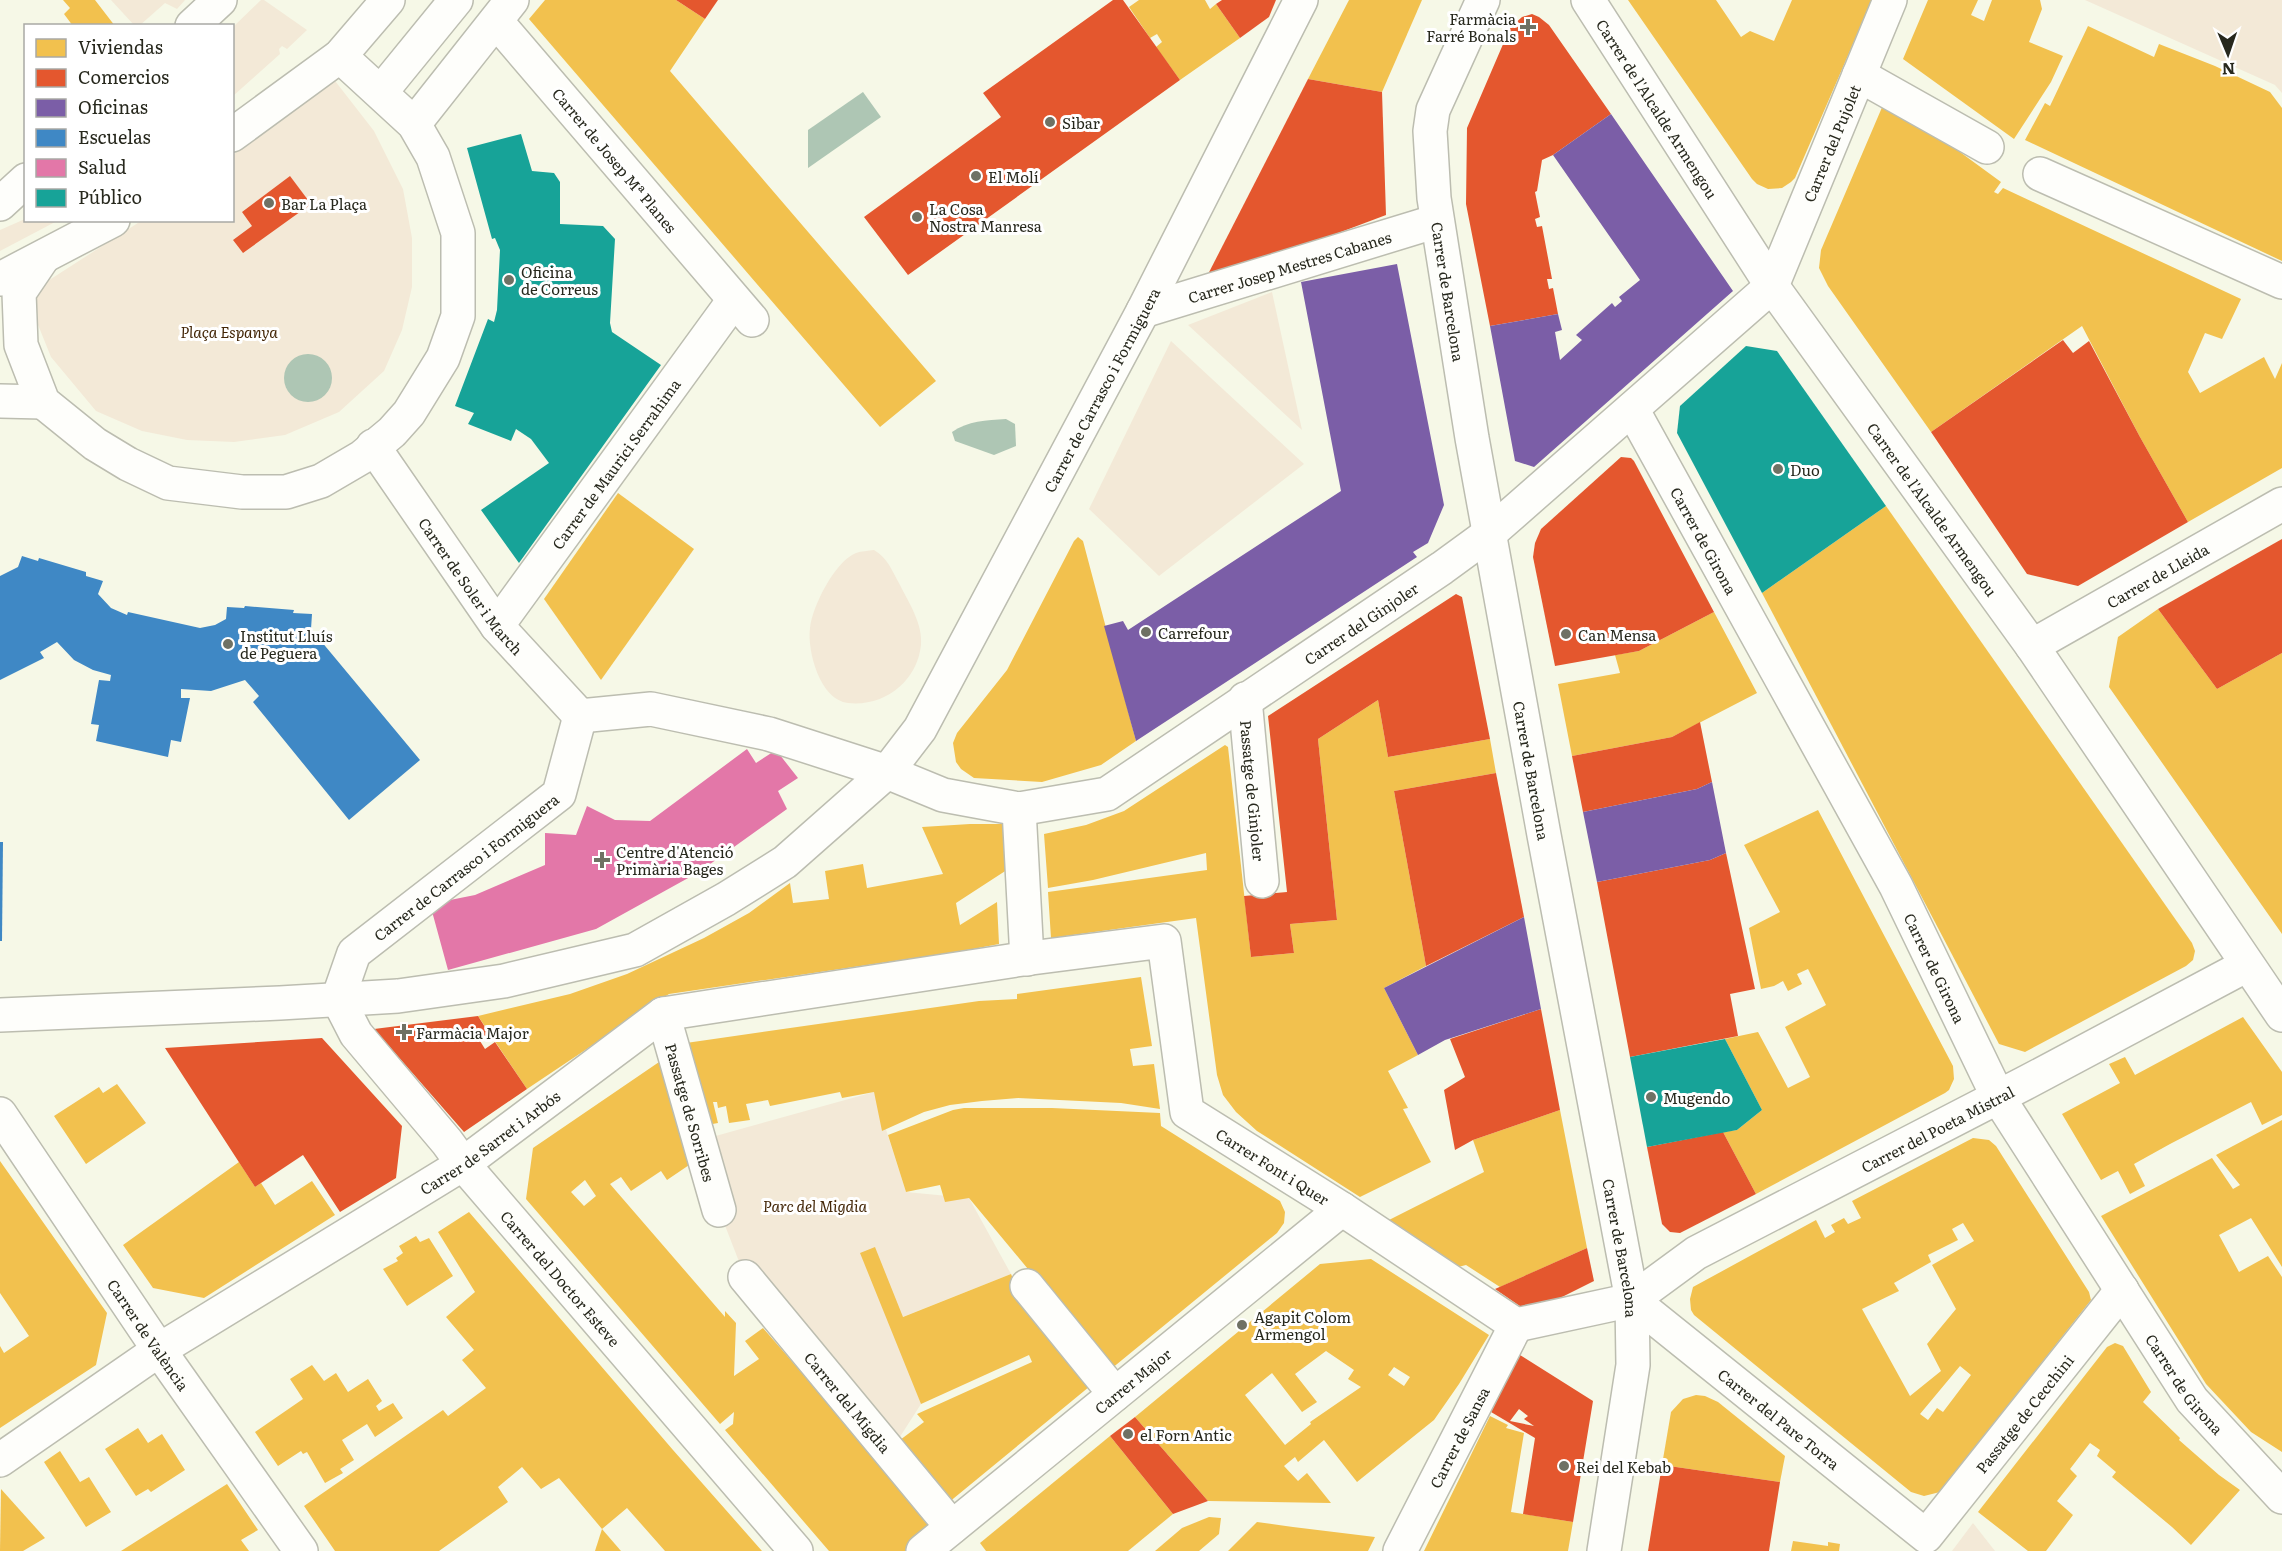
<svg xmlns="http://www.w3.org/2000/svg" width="2282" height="1551" font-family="Literata,serif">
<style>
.green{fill:#f3e9d7}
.water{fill:#aec6b4}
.homes{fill:#f2c14e;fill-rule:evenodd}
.shops{fill:#e4572e;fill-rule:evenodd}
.offices{fill:#7b5ea7}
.schools{fill:#3f88c5}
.health{fill:#e377a8}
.public{fill:#17a398}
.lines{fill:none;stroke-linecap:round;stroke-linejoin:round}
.minor-casing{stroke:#bcbdb0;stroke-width:36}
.minor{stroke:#fefefb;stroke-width:33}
.poi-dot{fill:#6f7164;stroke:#fff;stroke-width:2}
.labels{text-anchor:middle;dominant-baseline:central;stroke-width:6;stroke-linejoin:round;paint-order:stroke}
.poi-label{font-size:15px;fill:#27281d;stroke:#fff;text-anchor:start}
.street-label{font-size:15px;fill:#27281d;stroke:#fff}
.park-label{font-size:15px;font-style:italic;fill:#422506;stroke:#fff}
</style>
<rect width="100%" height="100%" fill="#f6f8e7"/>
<g class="green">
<polygon points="111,0 185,0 177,9 165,3 139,26 134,25"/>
<polygon points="261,0 264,0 307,30 287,49 282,46 279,49 280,54 233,96 233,27"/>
<polygon points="2085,0 2282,0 2282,93 2275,85"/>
<polygon points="332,77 374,131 403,189 412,238 412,287 402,330 384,371 339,412 285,435 234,442 187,440 142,431 96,411 51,357 26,295 141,221 232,220 233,155"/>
<polygon points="25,219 57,221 0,251 0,230"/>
<polygon points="1272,292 1302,430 1188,325"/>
<polygon points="1171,341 1304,464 1159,576 1089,509"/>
<path d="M874,550c14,8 18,21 26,35 9,18 23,39 21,60 -4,37 -37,62 -73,58 -28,-3 -41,-52 -38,-75 2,-21 25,-67 46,-75 5,-2 12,-2 18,-3z"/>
<polygon points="874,1092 906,1192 969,1198 1011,1274 890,1322 921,1404 896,1443 745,1277 719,1210 712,1137"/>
<polygon points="1973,1523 1995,1551 1952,1551"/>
</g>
<g class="water">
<polygon points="863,92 881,117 808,168 808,130"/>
<circle cx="308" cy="378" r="24"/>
<path d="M1006,419l9,5 1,22 -22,9 -39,-14 -3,-9c16,-11 34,-12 54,-13z"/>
</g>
<g class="homes">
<polygon points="63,0 95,0 115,26 73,26 64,14 70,8"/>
<polygon points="545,0 676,0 705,19 670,71 936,381 880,427 529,19"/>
<polygon points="1139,0 1205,0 1210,9 1216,4 1240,38 1180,80 1156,47 1162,42 1157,34 1150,38 1129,7"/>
<polygon points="1349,0 1422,0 1382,92 1308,79"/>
<polygon points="1628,0 1716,0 1741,37 1750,31 1774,41 1792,0 1872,0 1795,178 1791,182 1782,188 1768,189 1757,184 1752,179"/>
<polygon points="1928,0 1978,0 1971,15 1984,21 1992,0 2040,0 2042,9 2029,42 2063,56 2051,82 2014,139 1903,59"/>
<polygon points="2088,26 2154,57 2159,44 2215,66 2270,92 2282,108 2282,261 2025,140 2045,103 2050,106"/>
<polygon points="1886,98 2001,182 1994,192 1998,194 2003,188 2241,299 2222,339 2205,333 2188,372 2200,393 2264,357 2275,379 2282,363 2282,468 2188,522 2140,437 2082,326 1931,432 1828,286 1819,268 1821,250"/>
<polygon points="618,493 694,549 601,680 544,599"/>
<polygon points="1886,506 2192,943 2195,951 2193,960 2186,966 2025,1052 1999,1044 1762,593"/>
<polygon points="1078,537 1083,541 1136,741 1101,765 1042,782 974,778 961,769 956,762 953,743 957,733 1007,670 1074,541"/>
<polygon points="2158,609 2217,689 2282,653 2282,934 2109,687 2118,637"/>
<polygon points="1714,612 1757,693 1672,737 1572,756 1558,684 1620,673 1615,655 1639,651"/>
<polygon points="1378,700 1388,757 1490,739 1496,773 1394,791 1426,966 1384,988 1418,1055 1388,1071 1408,1108 1403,1109 1431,1162 1360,1197 1257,1131 1236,1112 1223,1095 1217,1075 1196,918 1051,938 1048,892 1207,870 1206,853 1093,880 1048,888 1044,834 1086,825 1124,811 1225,745 1228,747 1251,957 1294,953 1290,924 1337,920 1318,739"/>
<polygon points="1818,810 1953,1066 1954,1079 1949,1090 1945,1093 1756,1194 1723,1132 1737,1130 1762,1110 1725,1039 1758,1032 1788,1088 1810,1077 1785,1027 1826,1005 1808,969 1797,974 1802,984 1788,991 1783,981 1774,986 1761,989 1749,928 1780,912 1744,845"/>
<polygon points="970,824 1012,824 1016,864 956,903 960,925 997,902 999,944 963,951 669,994 527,1089 478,1016 570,994 627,974 704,938 749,913 790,883 793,903 829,899 825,871 863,864 867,888 943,874 922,827"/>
<polygon points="1141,977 1152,1046 1130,1049 1133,1066 1154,1064 1160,1109 1121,1103 1018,1098 982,1101 950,1105 924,1112 882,1131 874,1092 842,1098 840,1092 770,1106 768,1100 746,1104 750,1120 729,1123 726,1106 718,1108 717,1102 713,1102 718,1123 707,1125 686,1043 979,1001 1017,999 1017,994"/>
<polygon points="2243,1017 2282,1072 2282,1115 2262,1125 2251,1102 2170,1144 2134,1164 2145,1186 2130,1194 2118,1171 2101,1180 2062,1114 2120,1083 2109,1064 2125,1057 2135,1075"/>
<path d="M662,1060l33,101 -28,19 -6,-9 -30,20 -10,-14 -11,7 115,133v-6l11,12 -2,53 25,-17 -14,-18 18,-13 173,199 -29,24h-78l-104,-121 8,-6 1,-12 -14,12 -194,-225 7,-51zM585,1180l11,16 -12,10 -13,-14z"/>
<polygon points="117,1084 146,1123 86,1164 54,1116 99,1087 103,1093"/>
<polygon points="964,1108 1052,1108 1160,1113 1161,1126 1280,1201 1285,1212 1284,1223 1277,1233 1111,1369 969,1198 945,1202 940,1185 906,1192 888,1135 953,1110"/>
<polygon points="1560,1110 1587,1248 1500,1287 1466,1265 1458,1267 1387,1221 1484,1172 1473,1140"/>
<polygon points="2282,1120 2282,1267 2251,1218 2219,1235 2239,1272 2268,1256 2282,1277 2282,1452 2251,1432 2206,1384 2101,1216 2212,1158 2233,1189 2240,1185 2216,1155"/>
<path d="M1973,1138l16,2 7,6 93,146 2,8 -151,192 -16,4 -13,-4 -217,-177 -3,-5 -1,-11 3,-12 123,-67 9,18 10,-6 -4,-7 13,-7 4,6 13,-6 -9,-17zM1963,1223l11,18 -42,24 24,44 -29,35 14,27 -31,25 -48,-87 37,-18 -5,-8 37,-21 -3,-7 30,-15 -6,-11zM1960,1366l11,9 -28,37 -6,-4 -9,12 -8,-6z"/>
<polygon points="0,1161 107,1313 96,1365 0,1428 0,1346 4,1353 29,1336 0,1293"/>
<polygon points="239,1162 255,1187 261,1183 275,1205 312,1181 335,1215 204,1298 153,1288 123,1245"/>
<polygon points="469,1212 673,1450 762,1551 665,1551 627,1508 602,1529 559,1478 541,1489 522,1467 498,1487 508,1502 439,1551 335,1551 304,1506 443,1410 448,1416 486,1388 462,1360 474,1350 446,1317 475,1292 438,1232"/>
<polygon points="416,1236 420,1242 429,1238 453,1276 407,1306 383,1269 398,1261 396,1258 403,1253 399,1246"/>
<polygon points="875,1247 903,1317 1011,1274 1029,1315 1036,1313 1095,1382 948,1503 896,1443 924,1422 917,1414 1032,1362 1029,1355 921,1404 860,1253"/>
<path d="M1371,1259l118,76 -30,49 -25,36 -77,62 -33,-42 -26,22 -3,-5 -11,9 14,15 9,-8 24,30 -123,-2 -73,-84 185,-153zM1326,1351l28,19 -6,9 13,8 -51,35 1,2 -26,21 -40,-50 27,-22 30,39 15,-10 -22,-28zM1394,1367l16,10 -6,9 -16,-11z"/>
<polygon points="2115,1343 2123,1346 2151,1392 2143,1402 2180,1438 2179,1440 2219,1475 2240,1490 2191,1545 2172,1527 2112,1477 2116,1472 2097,1456 2100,1450 2090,1443 2070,1469 2077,1476 2057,1501 2073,1515 2046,1551 2028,1551 1978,1512 2107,1347"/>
<polygon points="312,1365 324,1381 336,1373 348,1392 368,1379 382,1401 376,1406 379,1411 393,1403 403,1418 375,1437 367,1424 342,1440 354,1460 340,1469 343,1473 325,1483 307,1452 303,1454 301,1451 278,1466 255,1432 303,1399 290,1379"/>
<polygon points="1696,1395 1705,1396 1718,1402 1785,1456 1780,1482 1662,1465 1671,1412 1683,1399"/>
<polygon points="1490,1416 1508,1425 1506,1428 1524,1433 1511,1512 1573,1522 1568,1551 1424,1551"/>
<polygon points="138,1428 148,1443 162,1434 185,1470 151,1492 148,1489 136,1496 105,1449"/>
<polygon points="1110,1436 1173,1514 1128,1551 986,1551 980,1543"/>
<polygon points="60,1451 80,1482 89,1477 111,1512 86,1527 44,1462"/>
<polygon points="227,1484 258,1530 241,1540 249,1551 121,1551"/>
<polygon points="1,1489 45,1538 23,1551 0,1551"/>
<polygon points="1209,1517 1221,1518 1219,1534 1199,1551 1155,1551 1182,1528"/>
<polygon points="1257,1522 1293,1527 1375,1537 1368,1551 1228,1551"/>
<polygon points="602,1529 621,1551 595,1551"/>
<polygon points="1793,1541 1828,1546 1828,1542 1840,1544 1839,1551 1791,1551"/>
</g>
<g class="shops">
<polygon points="676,0 718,0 705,19"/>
<polygon points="1113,0 1123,0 1180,80 908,275 864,217 1001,117 983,93"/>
<polygon points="1222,0 1276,0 1269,17 1240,38 1216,4"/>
<polygon points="1532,14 1539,17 1549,25 1611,114 1553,155 1542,160 1537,191 1535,192 1540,217 1535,219 1537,227 1542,226 1552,279 1547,279 1549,289 1553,288 1558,314 1490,326 1466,204 1467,128 1510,28 1522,17"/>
<polygon points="1308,79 1382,92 1386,215 1203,284"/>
<polygon points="290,176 311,204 243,253 233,240 252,226 242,212"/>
<polygon points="2063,340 2073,353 2089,341 2140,437 2188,522 2078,586 2027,574 1931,432"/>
<polygon points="1621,457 1631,458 1634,461 1714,612 1639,651 1555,666 1533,557 1535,543 1541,529"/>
<polygon points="2282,539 2282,653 2217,689 2158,609"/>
<polygon points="1456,594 1462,597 1490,739 1388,757 1378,700 1318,739 1337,920 1290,924 1294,953 1251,957 1244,896 1287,892 1268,716"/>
<polygon points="1700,722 1712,782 1697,789 1583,812 1572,756 1672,737"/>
<polygon points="1496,773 1524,917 1426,966 1394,791"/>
<polygon points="1726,853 1755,989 1730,994 1738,1036 1630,1057 1597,882 1710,860"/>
<polygon points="1541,1009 1560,1110 1473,1140 1455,1150 1444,1090 1465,1077 1450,1039"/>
<polygon points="478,1016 490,1035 480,1041 485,1049 495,1042 527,1089 464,1132 374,1029"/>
<polygon points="322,1038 402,1126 396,1178 340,1212 303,1155 255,1187 165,1048"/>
<polygon points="1723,1132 1756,1194 1680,1233 1670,1232 1662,1224 1647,1147"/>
<polygon points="1587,1248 1594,1281 1530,1313 1495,1289"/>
<path d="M1520,1355l73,46 -20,121 -50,-8 12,-76 -44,-26zM1519,1409l9,7 -4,3 10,7 -24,-5z"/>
<polygon points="1135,1417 1208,1501 1173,1514 1110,1436"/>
<polygon points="1662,1465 1780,1482 1769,1551 1648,1551"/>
</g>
<g class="offices">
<polygon points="1611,114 1733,291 1534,467 1515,461 1490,326 1558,314 1562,330 1555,332 1560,360 1582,340 1576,335 1612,303 1615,307 1622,301 1619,297 1640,280 1553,155"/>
<polygon points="1397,264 1444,505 1428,543 1413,552 1417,557 1136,741 1104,626 1123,621 1128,630 1341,491 1301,282"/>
<polygon points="1712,782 1726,853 1710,860 1597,882 1583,812 1697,789"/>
<polygon points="1524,917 1541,1009 1445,1040 1418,1055 1384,988"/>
</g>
<g class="schools">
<polygon points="22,556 38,561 39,558 86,572 86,576 103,581 98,594 111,608 127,615 128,612 200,628 215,625 226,619 227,607 244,608 245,606 294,610 293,613 312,614 311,629 420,760 349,820 253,702 259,696 245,680 211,691 181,689 181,698 190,698 181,742 171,740 168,757 96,741 99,725 91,724 99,680 110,681 111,675 93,670 74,660 57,642 40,652 44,658 0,680 0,576 18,567"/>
<polygon points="0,842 3,842 2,941 0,941"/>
</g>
<polygon class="health" points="747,749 756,763 776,750 798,778 778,791 787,809 699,872 596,929 448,970 430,904 475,895 545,865 545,833 576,835 587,806 615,820 650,821"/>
<g class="public">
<polygon points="521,134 532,171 554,173 560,182 560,224 603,226 615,239 610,323 612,332 661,365 519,563 481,510 549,463 531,439 516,429 511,441 468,424 474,413 455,406 488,319 494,322 497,310 500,250 495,238 492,239 467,148"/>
<polygon points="1746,346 1777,351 1886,506 1762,593 1677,433 1680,406"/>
<polygon points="1725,1039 1762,1110 1737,1130 1647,1147 1630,1057"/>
</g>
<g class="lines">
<g class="minor-casing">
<g id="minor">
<path id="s1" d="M1483,0l-50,110 -3,21 4,67 38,240 72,397 88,465 1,65 -29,186"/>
<path id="s2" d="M1588,0l184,286 260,360 250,369"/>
<polyline points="496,21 752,320"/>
<polyline points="192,26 220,0"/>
<polyline points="1859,75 1987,147"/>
<polyline points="381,92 456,0"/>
<polyline points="414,124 512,0"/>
<polyline points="232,135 340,56 388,0"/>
<polyline points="2040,174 2282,282"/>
<polyline points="0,204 26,180"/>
<polyline points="42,259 19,293 21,345 43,402 95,444 128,464 168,483 242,492 286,492 321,481 362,457 392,432 409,413 443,358 458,316 458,233 433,157 414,124 340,56"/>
<polyline points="0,279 113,220"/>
<path id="s3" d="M1143,311l294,-90"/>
<polyline points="0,401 43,402"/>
<path id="s4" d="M1632,409l264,477 102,211 194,303 90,97"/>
<path id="s5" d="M373,446l124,180 83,90"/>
<path id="s6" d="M497,626l237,-326"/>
<path id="s7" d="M2032,646l250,-142"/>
<path id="s8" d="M1245,699l17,182"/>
<path id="s9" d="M580,716l71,-7 118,25 118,38 56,23 76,14 88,-15 335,-226 48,-35 282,-247 118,-286"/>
<polyline points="1019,809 1027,959"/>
<path id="s10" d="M338,999l18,35 91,108 16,22 333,387"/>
<path id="s11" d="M338,999l16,-46 205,-159 21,-78"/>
<path id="s12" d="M663,1014l56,196"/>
<path id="s13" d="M0,1015l280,-12 118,-7 106,-15 131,-31 91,-51 59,-37 102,-90 33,-43 223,-418 158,-311"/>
<path id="s14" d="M0,1114l159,236 142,201"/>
<path id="s15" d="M745,1277l207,250"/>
<polyline points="1027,1286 1115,1394"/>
<path id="s16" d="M1632,1300l294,236 196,-246"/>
<path id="s17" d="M0,1460l159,-110 304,-186 200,-150 353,-54 148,-19 23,171 155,97 174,116 116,-25 64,-47 331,-171 220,-117"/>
<path id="s18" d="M923,1551l419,-342"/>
<path id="s19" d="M1400,1551l116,-226"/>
</g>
</g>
<use href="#minor" class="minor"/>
</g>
<g class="poi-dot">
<path d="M1525 18h6v6h6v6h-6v6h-6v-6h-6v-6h6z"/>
<circle cx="1050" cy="122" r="6"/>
<circle cx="976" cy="176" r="6"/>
<circle cx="269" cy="203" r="6"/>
<circle cx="917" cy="217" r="6"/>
<circle cx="509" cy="280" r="6"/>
<circle cx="1778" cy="469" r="6"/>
<circle cx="1146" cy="632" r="6"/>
<circle cx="1566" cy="634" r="6"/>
<circle cx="228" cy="644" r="6"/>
<path d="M599 851h6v6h6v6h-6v6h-6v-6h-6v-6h6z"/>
<path d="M401 1023h6v6h6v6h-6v6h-6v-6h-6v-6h6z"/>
<circle cx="1651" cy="1097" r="6"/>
<circle cx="1242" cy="1325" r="6"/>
<circle cx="1128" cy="1434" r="6"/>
<circle cx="1564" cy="1466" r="6"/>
</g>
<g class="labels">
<g class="poi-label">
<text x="1516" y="18" text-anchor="end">Farmàcia<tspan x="1516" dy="17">Farré Bonals</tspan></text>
<text x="1062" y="122">Sibar</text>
<text x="988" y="176">El Molí</text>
<text x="281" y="203">Bar La Plaça</text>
<text x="929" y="208">La Cosa<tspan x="929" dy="17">Nostra Manresa</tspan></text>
<text x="521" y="271">Oficina<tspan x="521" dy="17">de Correus</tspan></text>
<text x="1790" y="469">Duo</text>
<text x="1158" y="632">Carrefour</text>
<text x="1578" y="634">Can Mensa</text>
<text x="240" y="635">Institut Lluís<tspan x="240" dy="17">de Peguera</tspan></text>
<text x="616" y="851">Centre d'Atenció<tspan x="616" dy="17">Primària Bages</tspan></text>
<text x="416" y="1032">Farmàcia Major</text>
<text x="1663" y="1097">Mugendo</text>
<text x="1254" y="1316">Agapit Colom<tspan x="1254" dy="17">Armengol</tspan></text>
<text x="1140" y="1434">el Forn Antic</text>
<text x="1576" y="1466">Rei del Kebab</text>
</g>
<g class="street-label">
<text stroke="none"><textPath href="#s2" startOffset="129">Carrer de l'Alcalde Armengou</textPath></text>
<text stroke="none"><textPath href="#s9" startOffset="1536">Carrer del Pujolet</textPath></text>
<text transform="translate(615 160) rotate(50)">Carrer de Josep Mª Planes</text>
<text stroke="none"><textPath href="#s3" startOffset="153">Carrer Josep Mestres Cabanes</textPath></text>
<text stroke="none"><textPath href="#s1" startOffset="304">Carrer de Barcelona</textPath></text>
<text stroke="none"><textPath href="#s13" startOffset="1389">Carrer de Carrasco i Formiguera</textPath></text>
<text stroke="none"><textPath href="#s6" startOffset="201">Carrer de Maurici Serrahima</textPath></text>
<text stroke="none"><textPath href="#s2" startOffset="615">Carrer de l'Alcalde Armengou</textPath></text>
<text stroke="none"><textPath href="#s4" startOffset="150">Carrer de Girona</textPath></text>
<text stroke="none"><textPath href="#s7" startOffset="144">Carrer de Lleida</textPath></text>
<text stroke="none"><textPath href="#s5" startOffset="171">Carrer de Soler i March</textPath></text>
<text stroke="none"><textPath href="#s9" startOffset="849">Carrer del Ginjoler</textPath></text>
<text stroke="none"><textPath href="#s1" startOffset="790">Carrer de Barcelona</textPath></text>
<text stroke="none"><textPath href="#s8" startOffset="92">Passatge de Ginjoler</textPath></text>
<text stroke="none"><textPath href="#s11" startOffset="190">Carrer de Carrasco i Formiguera</textPath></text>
<text stroke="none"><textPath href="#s4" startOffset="636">Carrer de Girona</textPath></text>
<text stroke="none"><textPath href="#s12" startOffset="102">Passatge de Sorribes</textPath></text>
<text stroke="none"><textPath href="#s17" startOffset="2340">Carrer del Poeta Mistral</textPath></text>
<text stroke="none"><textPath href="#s17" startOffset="584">Carrer de Sarret i Arbós</textPath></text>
<text stroke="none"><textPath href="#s17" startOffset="1580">Carrer Font i Quer</textPath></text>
<text stroke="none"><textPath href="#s1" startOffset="1276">Carrer de Barcelona</textPath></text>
<text stroke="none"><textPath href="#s10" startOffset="358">Carrer del Doctor Esteve</textPath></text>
<text stroke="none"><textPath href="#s14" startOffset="266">Carrer de València</textPath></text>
<text stroke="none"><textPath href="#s18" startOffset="270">Carrer Major</textPath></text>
<text stroke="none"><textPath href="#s4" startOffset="1122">Carrer de Girona</textPath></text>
<text stroke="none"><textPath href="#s15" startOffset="162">Carrer del Migdia</textPath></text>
<text stroke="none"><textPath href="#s16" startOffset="534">Passatge de Cecchini</textPath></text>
<text stroke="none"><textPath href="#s16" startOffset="189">Carrer del Pare Torra</textPath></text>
<text stroke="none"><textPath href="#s19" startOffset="128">Carrer de Sansa</textPath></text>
</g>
<g class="park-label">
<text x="229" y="331">Plaça Espanya</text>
<text x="815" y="1205">Parc del Migdia</text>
</g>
</g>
<rect x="24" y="24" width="210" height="198" fill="#ffffff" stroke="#a9a9a5" stroke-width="1.5"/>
<rect x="36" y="39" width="30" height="18" fill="#f2c14e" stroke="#a9a9a5" stroke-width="1.5"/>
<text x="78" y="54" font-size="18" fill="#27281d">Viviendas</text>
<rect x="36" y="69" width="30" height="18" fill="#e4572e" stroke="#a9a9a5" stroke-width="1.5"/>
<text x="78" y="84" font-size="18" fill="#27281d">Comercios</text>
<rect x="36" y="99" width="30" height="18" fill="#7b5ea7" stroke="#a9a9a5" stroke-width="1.5"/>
<text x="78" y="114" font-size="18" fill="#27281d">Oficinas</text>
<rect x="36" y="129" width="30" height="18" fill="#3f88c5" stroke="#a9a9a5" stroke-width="1.5"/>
<text x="78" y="144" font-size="18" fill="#27281d">Escuelas</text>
<rect x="36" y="159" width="30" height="18" fill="#e377a8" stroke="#a9a9a5" stroke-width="1.5"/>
<text x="78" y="174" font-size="18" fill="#27281d">Salud</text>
<rect x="36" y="189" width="30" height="18" fill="#17a398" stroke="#a9a9a5" stroke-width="1.5"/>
<text x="78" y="204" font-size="18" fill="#27281d">Público</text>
<g transform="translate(2228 54) rotate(178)" stroke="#ffffff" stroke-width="4.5" paint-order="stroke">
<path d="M0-4.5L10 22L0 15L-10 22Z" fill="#27281d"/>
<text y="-9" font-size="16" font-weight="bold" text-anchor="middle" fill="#27281d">N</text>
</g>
</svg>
